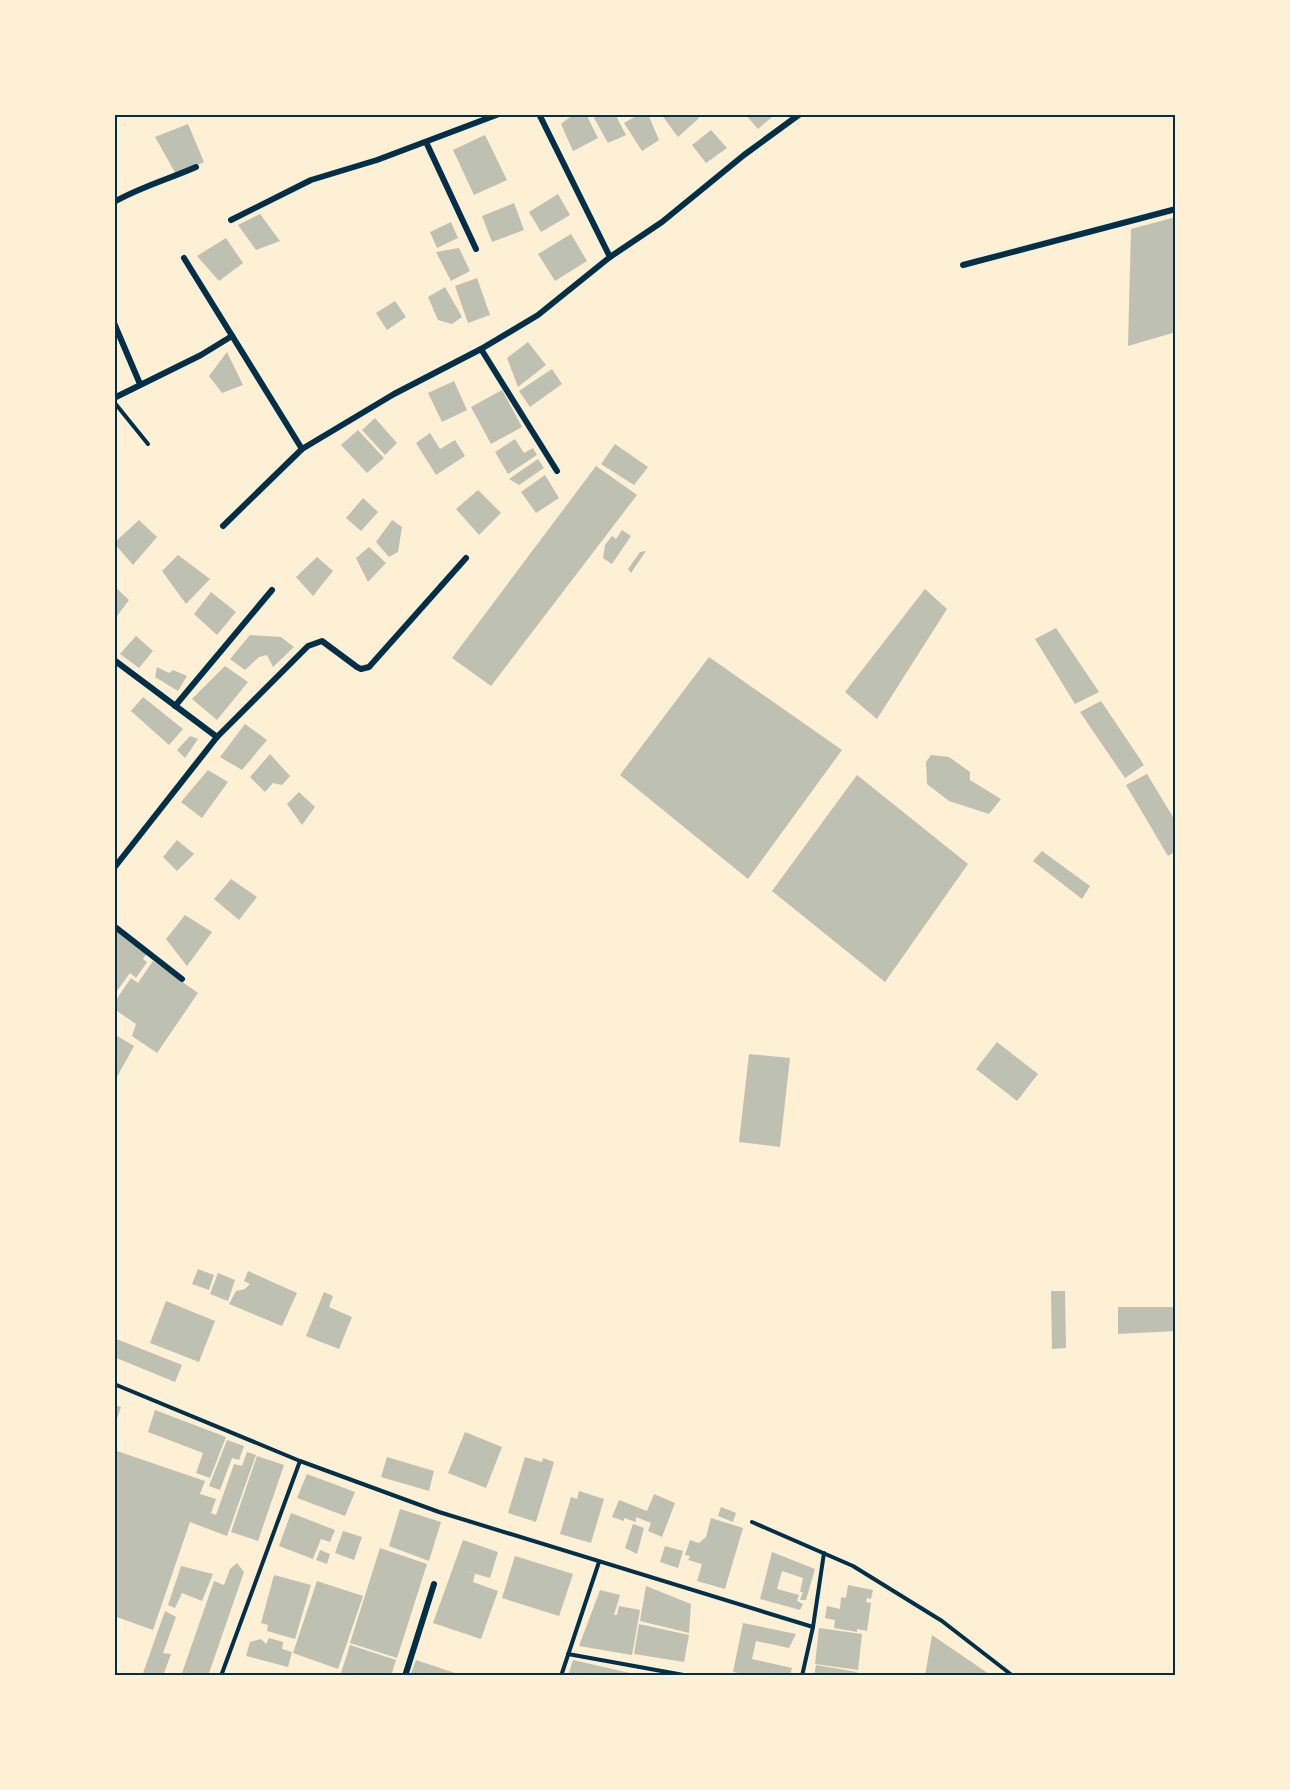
<svg xmlns="http://www.w3.org/2000/svg" width="1290" height="1790" font-family="'Titillium Web',sans-serif">
<style>
.building{fill:#bec0b2}
.lines{fill:none;stroke-linecap:round;stroke-linejoin:round}
.service{stroke:#003049;stroke-width:4}
.minor{stroke:#003049;stroke-width:6}
.neatline{fill:none;stroke:#003049;stroke-width:2}
</style>
<rect width="100%" height="100%" fill="#fdf0d5"/>
<g class="building">
<polygon points="574,114 586,114 598,138 573,151 561,124"/>
<polygon points="599,114 615,114 626,135 608,143 594,118"/>
<polygon points="640,114 648,114 659,140 642,151 624,123"/>
<polygon points="661,114 696,114 699,118 678,137"/>
<polygon points="745,114 770,114 772,117 758,129"/>
<polygon points="188,124 204,162 176,174 155,137"/>
<polygon points="711,130 727,148 706,163 692,145"/>
<polygon points="485,135 507,180 474,195 453,150"/>
<polygon points="558,194 570,215 541,232 529,212"/>
<polygon points="514,203 524,230 492,242 482,216"/>
<polygon points="260,214 280,241 256,250 238,225"/>
<polygon points="1176,217 1176,332 1128,346 1131,229"/>
<polygon points="451,222 458,238 437,248 430,232"/>
<polygon points="571,234 587,261 555,281 538,254"/>
<polygon points="226,238 243,263 219,281 197,256"/>
<polygon points="459,248 470,271 451,281 436,252"/>
<polygon points="477,278 490,315 468,323 455,286"/>
<polygon points="445,287 462,317 452,324 438,320 428,297"/>
<polygon points="395,301 406,317 387,330 376,313"/>
<polygon points="528,342 546,365 518,387 507,358"/>
<polygon points="227,352 243,385 222,393 209,376"/>
<polygon points="552,369 562,384 530,407 519,391"/>
<polygon points="454,381 467,410 442,422 428,393"/>
<polygon points="502,390 522,427 491,444 471,407"/>
<polygon points="375,418 397,443 385,455 362,430"/>
<polygon points="358,430 384,458 367,473 341,445"/>
<polygon points="430,433 440,449 455,440 465,456 436,475 416,443"/>
<polygon points="515,439 524,453 533,448 537,455 508,474 495,452"/>
<polygon points="615,444 648,467 634,485 601,464"/>
<polygon points="538,459 544,468 519,485 509,479"/>
<polygon points="596,466 637,495 491,686 452,658"/>
<polygon points="545,475 559,498 536,513 521,492"/>
<polygon points="478,490 501,513 479,535 456,509"/>
<polygon points="363,498 378,512 361,531 346,518"/>
<polygon points="139,520 157,537 133,565 114,543"/>
<polygon points="392,520 402,527 398,552 389,557 376,542"/>
<polygon points="622,530 631,536 612,564 603,558 605,545 612,536 616,539"/>
<polygon points="369,547 386,563 368,582 356,558"/>
<polygon points="646,551 631,573 628,569 640,552"/>
<polygon points="178,555 210,579 186,604 162,571"/>
<polygon points="317,557 333,571 313,596 296,577"/>
<polygon points="114,586 129,600 114,620"/>
<polygon points="925,589 947,609 877,719 845,692"/>
<polygon points="211,592 236,612 217,635 194,614"/>
<polygon points="1056,628 1099,692 1075,704 1035,639"/>
<polygon points="250,635 281,637 294,647 273,667 267,655 259,657 245,670 230,659"/>
<polygon points="136,636 153,651 139,668 120,654"/>
<polygon points="709,657 842,750 748,879 620,775"/>
<polygon points="225,666 248,682 217,720 192,699"/>
<polygon points="157,667 169,673 173,670 187,676 178,691 155,677"/>
<polygon points="143,697 183,729 169,745 131,711"/>
<polygon points="1101,701 1144,765 1125,778 1080,712"/>
<polygon points="245,724 267,740 242,770 220,757"/>
<polygon points="190,736 198,739 185,758 177,750"/>
<polygon points="270,754 290,776 282,785 273,783 265,792 250,777"/>
<polygon points="931,755 949,757 970,772 970,780 1001,799 989,814 949,801 927,784 926,762"/>
<polygon points="208,770 228,782 202,818 181,802"/>
<polygon points="1147,774 1176,822 1176,851 1168,856 1126,785"/>
<polygon points="857,775 968,864 885,982 772,891"/>
<polygon points="299,792 315,807 302,825 287,804"/>
<polygon points="177,840 194,854 177,871 163,857"/>
<polygon points="1042,851 1090,886 1082,899 1033,861"/>
<polygon points="231,879 257,897 239,920 214,899"/>
<polygon points="185,915 212,932 187,966 166,939"/>
<polygon points="116,931 147,953 143,959 147,962 136,978 130,973 114,995 114,933"/>
<polygon points="153,961 198,993 157,1053 132,1036 136,1024 114,1009 114,1003 131,978 138,983"/>
<polygon points="114,1034 134,1046 117,1077 114,1075"/>
<polygon points="997,1042 1038,1074 1017,1101 976,1069"/>
<polygon points="749,1054 790,1058 780,1147 739,1142"/>
<polygon points="198,1269 214,1275 209,1290 192,1284"/>
<polygon points="248,1271 297,1293 282,1326 229,1304 236,1291 245,1289 250,1284 244,1281"/>
<polygon points="218,1273 235,1280 228,1301 210,1294"/>
<polygon points="1051,1291 1065,1291 1066,1348 1052,1349"/>
<polygon points="324,1292 333,1296 329,1307 352,1317 339,1349 306,1336"/>
<polygon points="166,1301 215,1321 199,1362 150,1343"/>
<polygon points="1118,1307 1176,1307 1176,1331 1118,1334"/>
<polygon points="114,1338 182,1365 175,1382 114,1357"/>
<polygon points="114,1405 121,1407 116,1422 114,1421"/>
<polygon points="155,1410 226,1437 210,1478 196,1473 203,1453 148,1432"/>
<polygon points="465,1432 502,1447 486,1488 448,1473"/>
<polygon points="227,1440 244,1446 239,1460 232,1458 220,1490 209,1486"/>
<polygon points="114,1450 205,1481 200,1494 216,1499 211,1513 216,1515 234,1464 242,1466 247,1452 256,1455 227,1536 190,1522 153,1630 114,1616"/>
<polygon points="257,1456 284,1465 258,1541 231,1532"/>
<polygon points="387,1457 434,1471 429,1491 381,1477"/>
<polygon points="525,1457 542,1462 543,1458 554,1462 536,1522 508,1513"/>
<polygon points="307,1474 355,1492 345,1516 297,1498"/>
<polygon points="579,1491 604,1499 591,1543 560,1534 571,1497 577,1499"/>
<polygon points="654,1494 675,1503 662,1537 648,1531 651,1523 636,1517 636,1522 624,1518 624,1521 612,1517 619,1500 647,1511"/>
<polygon points="721,1507 736,1513 733,1522 718,1516"/>
<polygon points="400,1509 441,1522 429,1561 389,1546"/>
<polygon points="291,1513 335,1530 330,1542 321,1539 313,1559 279,1546"/>
<polygon points="711,1518 743,1528 725,1589 697,1581 702,1564 688,1560 690,1556 685,1555 690,1540 699,1543 706,1537"/>
<polygon points="633,1524 644,1528 637,1554 625,1548"/>
<polygon points="343,1531 362,1537 354,1560 335,1553"/>
<polygon points="463,1540 498,1552 490,1578 462,1570 475,1574 473,1582 498,1591 481,1639 433,1623"/>
<polygon points="665,1546 683,1551 678,1568 660,1562"/>
<polygon points="380,1548 427,1564 397,1658 350,1643"/>
<polygon points="320,1550 330,1554 327,1564 316,1560"/>
<polygon points="772,1552 815,1569 806,1600 800,1600 803,1592 800,1592 803,1578 782,1571 777,1589 799,1595 797,1601 803,1604 800,1610 760,1599"/>
<polygon points="515,1556 573,1574 559,1616 502,1598"/>
<polygon points="237,1563 244,1572 208,1676 181,1676 214,1581 224,1585 230,1569"/>
<polygon points="181,1566 213,1574 202,1601 182,1593 175,1608 168,1605"/>
<polygon points="274,1575 311,1585 295,1639 267,1631 268,1625 261,1623"/>
<polygon points="317,1581 363,1596 338,1669 293,1653"/>
<polygon points="848,1585 873,1590 871,1599 867,1598 866,1602 871,1603 867,1631 857,1629 857,1632 834,1628 835,1620 825,1618 827,1606 840,1609 841,1597 846,1598"/>
<polygon points="646,1586 691,1604 689,1633 640,1621"/>
<polygon points="600,1590 620,1595 614,1615 617,1615 619,1606 640,1610 632,1655 579,1646"/>
<polygon points="165,1611 176,1617 163,1653 171,1654 163,1676 142,1676"/>
<polygon points="743,1623 796,1634 789,1648 756,1641 752,1659 792,1668 790,1676 752,1676 733,1672"/>
<polygon points="639,1624 689,1635 684,1662 634,1654"/>
<polygon points="819,1628 862,1634 858,1670 815,1664"/>
<polygon points="932,1635 992,1676 925,1676"/>
<polygon points="269,1638 283,1642 282,1649 292,1652 288,1667 246,1656 250,1642 261,1639 266,1644"/>
<polygon points="350,1645 396,1660 391,1676 340,1676"/>
<polygon points="416,1660 464,1676 410,1676"/>
<polygon points="573,1660 630,1673 629,1676 568,1676"/>
<polygon points="816,1665 857,1672 857,1676 814,1676"/>
</g>
<g class="lines">
<g class="service">
<polyline points="114,402 148,444"/>
<polyline points="114,1384 300,1461 439,1512 813,1627"/>
<polyline points="752,1522 853,1566 942,1621 1013,1676"/>
<polyline points="568,1654 689,1676"/>
<polyline points="221,1676 300,1461"/>
<polyline points="561,1676 599,1562"/>
<polyline points="802,1676 813,1627 824,1553"/>
</g>
<g class="minor">
<polyline points="539,114 610,257"/>
<polyline points="426,142 476,249"/>
<path d="M114,202c26,-15 55,-23 82,-35"/>
<polyline points="231,220 311,180 377,160 499,114"/>
<polyline points="184,258 302,449"/>
<polyline points="963,265 1176,209"/>
<polyline points="114,323 140,384"/>
<polyline points="481,349 557,471"/>
<polyline points="114,398 201,355 232,336"/>
<polyline points="223,526 302,449 394,394 481,349 538,315 610,257 662,222 744,155 800,114"/>
<polyline points="114,660 217,737"/>
<polyline points="175,706 272,590"/>
<polyline points="114,868 217,737 308,646 322,641 357,667 361,669 369,667 466,558"/>
<polyline points="114,926 182,979"/>
<polyline points="405,1676 434,1584"/>
</g>
</g>
<rect width="1290" height="1790" fill="none" stroke="#fdf0d5" stroke-width="231"/>
<rect x="116" y="116" width="1058" height="1558" class="neatline"/>
</svg>
